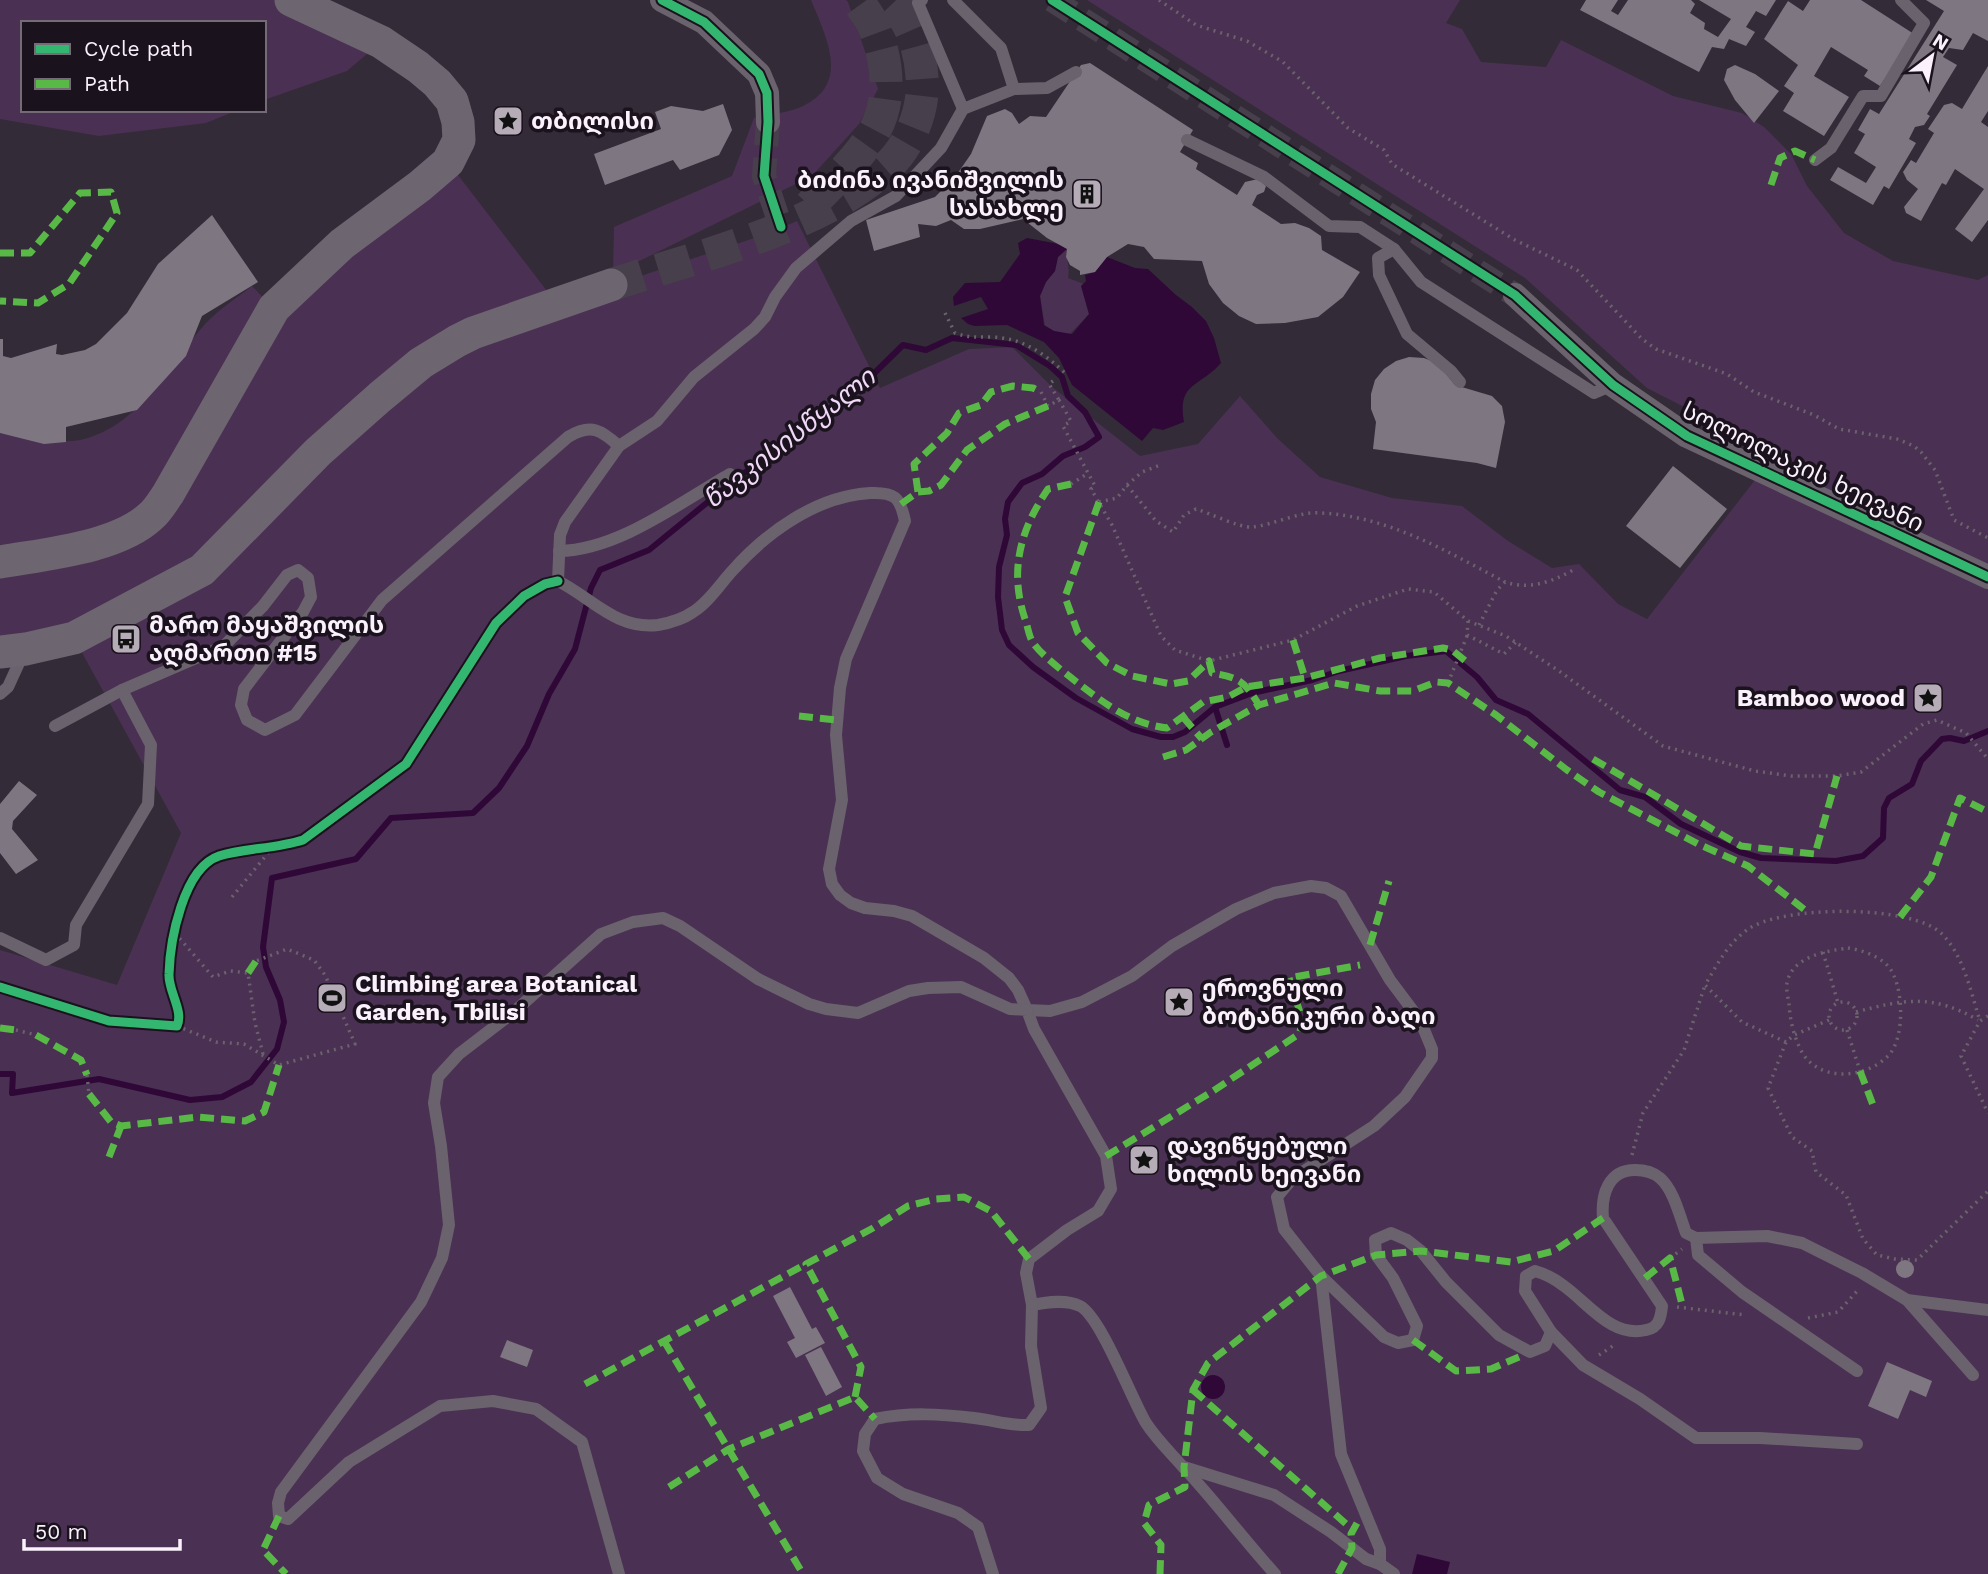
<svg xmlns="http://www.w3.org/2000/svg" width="1988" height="1574" font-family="'Work Sans','Noto Sans Georgian',sans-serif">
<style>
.green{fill:#4a3053}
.water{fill:#2f0838}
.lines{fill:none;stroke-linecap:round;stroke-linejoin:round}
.stream{stroke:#2f0838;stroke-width:6}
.building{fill:#7e7681}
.minor-tunnel{stroke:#483f4c;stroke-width:24;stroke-dasharray:24 12;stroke-linecap:butt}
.secondary-tunnel{stroke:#483f4c;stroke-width:33;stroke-dasharray:33 17;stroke-linecap:butt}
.path{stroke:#6a626c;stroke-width:3.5;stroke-dasharray:2 5;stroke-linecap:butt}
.service{stroke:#6a626d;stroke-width:12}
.minor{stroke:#6a626d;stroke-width:24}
.secondary{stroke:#6d6570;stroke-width:33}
.quiet{stroke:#58b947;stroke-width:7;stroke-dasharray:14 7;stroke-linecap:butt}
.cycleway-casing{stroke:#1a121d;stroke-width:13}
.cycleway{stroke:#33b770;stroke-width:9}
.labels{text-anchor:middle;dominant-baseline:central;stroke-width:7;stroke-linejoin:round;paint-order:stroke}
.poi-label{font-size:24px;font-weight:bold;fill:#faf1fd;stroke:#1a121d;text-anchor:start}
.street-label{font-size:24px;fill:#faf1fd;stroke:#1a121d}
.water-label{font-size:26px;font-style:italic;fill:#f1d8f8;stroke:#1a121d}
</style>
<rect width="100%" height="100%" fill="#342b38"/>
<g class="green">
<polygon points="0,0 291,0 381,42 347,71 264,100 264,23 23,23 23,110 238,110 206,123 99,136 0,119"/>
<path d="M811,0h35l2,2 30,87 -19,35 -47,52 -199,98 1,-47 118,-51 22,-58c15,-4 35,-5 49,-12 48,-23 23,-69 8,-106z"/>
<path d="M1087,0h373l-14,23 16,6 19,33 65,5 15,-27 112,56 69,17 22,14 27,27 16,32 37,47 49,28 85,19 10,-5v1299h-1988v-624l117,35 64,-152 -107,-195 -74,14v-219c23,4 57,11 80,7 60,-13 89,-75 126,-117 13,-14 31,-25 46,-37l21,22 175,-146 109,142 209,-70 31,-13 83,167 89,-39 43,-2 39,39 89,70 58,-12 42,-48 38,43 42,38 72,21 70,8 46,35 44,27 27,-4 39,40 29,15 115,-148 8,-20 -123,-63 -122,-110z"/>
<path d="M1067,249c-1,11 3,16 1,29l16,6 -1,9 6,21 -20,21 -15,-4 -9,-5 -5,-30 6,-14 9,-11 3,-14z"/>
</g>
<g class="water">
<path d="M1027,238l32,6 8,5 -9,8 -3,14 -9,11 -6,14 4,29 10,6 18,3 17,-20 -8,-28 5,-5 -1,-6 10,-3 12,-15 28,11 13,1 28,26 16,12 14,14 8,17 7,25c-22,25 -44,19 -37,59l-21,8 -10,-2 -11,13 -70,-56 -13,-27 -15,-16 -37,-17 -33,1 -6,-2 -7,-6 27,-9 -7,-12 -27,9 -1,-9 12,-14 35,-1 20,-28 -2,-11z"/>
<circle cx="1213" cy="1387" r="12"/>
<polygon points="1417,1554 1450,1562 1447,1574 1412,1574"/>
</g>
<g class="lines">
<g class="stream">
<polyline points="1215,707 1227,745"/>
<polyline points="0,1074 13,1074 12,1093 99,1079 190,1100 222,1097 251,1082 277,1049 284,1022 280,1000 266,967 263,947 272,878 356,859 391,818 473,813 499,788 527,746 549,694 575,649 591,588 600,570 649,550 741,475 800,436 847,400 903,345 926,350 952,338 1016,345 1050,366 1062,377 1068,396 1085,412 1099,437 1085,447 1063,456 1042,474 1022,483 1008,502 1005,519 1007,535 999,567 998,597 1002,630 1009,645 1033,667 1076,698 1132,729 1161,737 1173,737 1185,732 1215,707 1252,693 1312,680 1339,671 1406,656 1446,651 1477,677 1496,700 1528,714 1620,790 1645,797 1681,824 1740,852 1761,858 1836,861 1863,856 1883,838 1884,808 1889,798 1912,784 1921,761 1942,739 1950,738 1964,741 1988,731"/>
</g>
</g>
<g class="building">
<polygon points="1586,0 1618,0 1611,11 1618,15 1628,0 1691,0 1695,4 1690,13 1705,23 1704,29 1718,37 1731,19 1699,0 1776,0 1766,16 1756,11 1746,27 1755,32 1746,46 1729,39 1724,49 1712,47 1699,72 1580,10"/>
<polygon points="1810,0 1861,0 1914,34 1880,86 1864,76 1868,70 1831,47 1814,76 1849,97 1824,136 1783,111 1794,93 1784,86 1798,65 1764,39 1788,1 1803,11"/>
<polygon points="1926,0 1988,0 1988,41 1973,33 1963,50 1949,48 1943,57 1957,65 1927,114 1930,116 1924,125 1915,127 1909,139 1916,143 1889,189 1884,186 1873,205 1830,180 1838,167 1866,183 1876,167 1854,153 1865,134 1858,130 1870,109 1879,114 1944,11"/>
<polygon points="1090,63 1193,130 1180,152 1198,163 1196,169 1237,195 1245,182 1258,179 1266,186 1264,192 1257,195 1252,205 1281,224 1295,223 1309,228 1321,236 1322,250 1360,272 1343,297 1318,317 1285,323 1256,324 1239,316 1223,303 1209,284 1202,261 1154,259 1144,247 1128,244 1107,257 1095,272 1080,275 1080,271 1070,265 1066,257 1067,249 1047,238 1023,219 980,229 964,229 951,220 936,226 918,224 920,237 874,251 866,220 935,197 955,177 971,154 987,116 1005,109 1012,113 1019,124 1030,116 1046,117 1081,65"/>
<polygon points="1735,65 1755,74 1779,91 1754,123 1735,100 1724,80 1727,69"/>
<polygon points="1988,66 1988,111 1981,122 1988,127 1988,220 1972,242 1955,229 1984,189 1955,169 1946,185 1942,183 1921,221 1906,213 1904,207 1918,189 1907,180 1903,172 1911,160 1916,163 1934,133 1928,129 1944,105 1952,103 1962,109"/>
<polygon points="723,104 732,130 719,155 680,170 673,160 605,185 594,154 661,129 655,112 671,106 703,111"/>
<polygon points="212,215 258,282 202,316 186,356 137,410 66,427 66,442 44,444 0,433 0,339 3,339 3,356 11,358 57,344 56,354 62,355 85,350 96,344 127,313 158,264"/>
<polygon points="1409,357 1424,358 1437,363 1455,385 1492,396 1502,406 1505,422 1496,468 1477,463 1373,449 1376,422 1371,409 1371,394 1375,380 1384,369 1396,361"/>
<polygon points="1673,466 1727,509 1680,568 1626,526"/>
<polygon points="19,781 37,795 13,821 12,829 38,860 16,874 0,853 0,804"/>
<circle cx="1905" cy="1269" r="9"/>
<polygon points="790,1287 812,1329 816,1327 825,1343 796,1358 787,1342 795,1338 773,1296"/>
<polygon points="507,1340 533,1350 527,1367 500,1357"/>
<polygon points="821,1347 842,1387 826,1396 805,1355"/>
<polygon points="1887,1362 1932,1381 1926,1397 1910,1390 1898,1419 1868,1406"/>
</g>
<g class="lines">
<g class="minor-tunnel">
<polyline points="1052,0 1515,295"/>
<polyline points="768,122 764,176 781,227"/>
</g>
<g class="secondary-tunnel">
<path d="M810,206c21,-23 48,-46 64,-74 18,-32 14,-71 0,-105 -3,-9 -11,-18 -17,-27"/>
<path d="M611,285c87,-29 210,-57 278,-120 22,-21 36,-58 33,-88 -2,-29 -11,-57 -32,-77"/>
</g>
<g class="path">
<polyline points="1159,0 1196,25 1247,41 1283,62 1348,128 1384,150 1392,164 1515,240 1577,270 1642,339 1656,349 1727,374 1754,392 1814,415 1839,429 1897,439 1914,446 1921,452 1935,470 1954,520 1988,538"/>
<path d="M945,313l10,20c13,5 24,4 37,4 30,1 52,16 73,36"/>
<polyline points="1053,381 1049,384 1059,400"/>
<polyline points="1041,392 1048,406 1059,400 1071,421 1063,426 1095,486 1091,489 1112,525 1161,636 1175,650 1209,661 1293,640 1357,606 1408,589 1434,592 1468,621 1506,636 1559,671 1663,746 1755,771 1791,776 1837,776 1861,772 1923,724 1937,720 1966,733 1988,759"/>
<polyline points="1071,484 1087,474"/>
<polyline points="1127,485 1142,472 1160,465"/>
<path d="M1099,502l18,-4 10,-13 29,36 17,11 11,-17 12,-6c14,4 43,19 56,18 21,-2 48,-16 68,-14 68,3 126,38 185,69"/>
<polyline points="1468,621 1467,635 1504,654 1516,642"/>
<path d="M1479,625l18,-35 8,-8c25,8 47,0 70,-13"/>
<polyline points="1448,683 1467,636"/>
<polyline points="232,897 273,847"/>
<polyline points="175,933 213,977 230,971 248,973 255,1023 263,1054"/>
<path d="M1848,948c13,2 29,7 39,17 17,17 19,73 1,91 -25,25 -75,26 -89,-10 -6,-13 -9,-27 -10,-42 -1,-6 -3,-15 -2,-21 5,-27 40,-32 61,-35z"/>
<polyline points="1823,952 1838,1003"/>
<circle cx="1843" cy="1016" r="14"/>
<path d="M1856,1012c49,-13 77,-18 122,8"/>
<polyline points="1988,1016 1980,1021 1961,1056 1988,1113"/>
<polyline points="1829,1020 1794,1035 1786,1042 1768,1088 1792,1137 1812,1151 1816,1172 1846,1195 1863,1239 1877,1255 1895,1259 1917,1260 1988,1191"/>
<polyline points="177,1026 216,1042 244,1044 279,1065 355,1044 325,975 314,960 287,949 256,961"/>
<polyline points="16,1030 36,1035"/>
<polyline points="1847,1030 1860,1071"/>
<path d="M1786,1042l-44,-20 -37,-37c12,-20 23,-42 42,-55 33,-25 165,-26 195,4 22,22 29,59 38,87"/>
<polyline points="87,1075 89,1094"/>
<polyline points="1632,1155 1643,1113 1684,1050 1705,985"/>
<polyline points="1670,1258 1682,1249"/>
<polyline points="1677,1307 1745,1315"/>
<polyline points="1808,1318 1838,1312 1859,1289"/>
<polyline points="1599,1355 1616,1344"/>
</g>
<g class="service">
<polyline points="922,0 918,3 963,109"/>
<path d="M953,0l48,48 13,41 -51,20 -22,39 -45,48 -45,25 -55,47 -21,29 -10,20 -11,12 -60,48 -37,44 -38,25 -54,76 -5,13 -2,46c34,17 58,49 100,44 11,-2 25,-6 35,-13 16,-10 27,-28 40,-42 34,-38 84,-74 137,-77 25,-1 30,4 35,28l-59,138 -6,29 -4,47 6,65 -13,69 3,15 8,11 11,8 14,5 29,3 18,5 72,42 25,20 9,12 9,20 23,1 32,-9 50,-26 40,-30 64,-37 38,-16 37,-7 15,2 15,8 49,84 30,40 12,29v9l-27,39 -31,29 -81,52 -16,19 7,32 37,47 20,178 39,95v15"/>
<polyline points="1014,89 1047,88 1076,72"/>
<polyline points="1187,140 1264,177 1329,226 1360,227 1394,249 1421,282 1594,393 1613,385"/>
<polyline points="1815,160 1831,148 1863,96 1881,96 1924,23 1901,0"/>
<polyline points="1394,249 1378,258 1379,275 1407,334 1451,371 1460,382"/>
<path d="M559,551c59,-1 120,-48 171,-77"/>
<polyline points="0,694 8,687 24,652"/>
<path d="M55,726l67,-36 102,-44 39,-40 24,-31 11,-5 10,8 3,19 -8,15 -59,77 -3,16 6,15 18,10 30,-15 87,-115 186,-163c23,-14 33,-7 51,9"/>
<polyline points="0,938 46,960 74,945 76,925 148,804 151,745 122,690"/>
<polyline points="1696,1238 1698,1255 1742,1292 1857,1371"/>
<path d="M1321,1276l63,61 14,6 15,-3 4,-14 -24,-48 -17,-23 -1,-15 16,-7 16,7 14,11 25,31 53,53 31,17 15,-6 6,-14 -26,-41 1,-15 9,-5c11,3 20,8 29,15 25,18 48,52 82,44 13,-2 15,-13 16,-24l-59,-88c-2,-23 5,-48 32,-48 9,0 18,2 25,8 14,12 20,39 26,55l10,5 71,-2 35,7 60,30 45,27 66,75"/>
<polyline points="1907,1300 1988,1310"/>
<polyline points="1551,1332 1583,1365 1640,1399 1696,1438 1760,1438 1857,1444"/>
<polyline points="1184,1467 1274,1495 1331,1532 1366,1559 1380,1564 1394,1574"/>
<path d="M619,1574l-37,-132 -46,-33 -43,-8 -53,5 -91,56 -61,57 -9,-3 -1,-13 3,-11 140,-190 21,-44 7,-33 -8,-79 -7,-43 4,-26 21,-23 56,-43 86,-77 32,-12 30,-4 17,8 78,53 51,25 17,5 32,4 51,-22 19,-3 33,-1 49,22 17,1 7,19 72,127 5,33 -13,22 -31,19 -38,29 -3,14 6,32c15,-3 34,-6 48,1 21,11 52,94 66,117 11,17 25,30 38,45 32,34 60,72 91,106"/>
<path d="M993,1574l-15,-47 -20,-14 -55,-19 -26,-16 -14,-27 2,-17 10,-15c34,-7 65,-5 99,-1 19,2 36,8 55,7l12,-17 -10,-62 1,-41"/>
</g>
<g class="minor">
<polyline points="662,0 704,22 759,74 767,93 768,122"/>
<polyline points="1515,295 1613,385 1687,436 1988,577"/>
</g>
<g class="secondary">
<path d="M0,562c45,-8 117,-14 151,-46 7,-6 12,-15 17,-22l106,-186 68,-64 78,-58 28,-24 11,-22 -1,-18 -6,-21 -15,-18 -19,-16 -37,-25 -90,-42"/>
<polyline points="0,652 26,649 74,638 202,570 318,452 380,397 421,363 457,341 473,333 611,285"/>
</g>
<g class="quiet">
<polyline points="1771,185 1780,158 1795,151 1815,160"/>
<polyline points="0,253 30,253 80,193 111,192 117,213 69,284 38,303 0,301"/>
<path d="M1071,484l-23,5c-28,41 -39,82 -23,130 3,8 4,19 9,25 10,14 39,35 53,46 25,19 48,34 80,38l36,-26 25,-5 18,-10 59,-9 75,-20 63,-10 9,2 16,13"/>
<polyline points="918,492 929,491 941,485 967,450 1005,424 1048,406"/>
<path d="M1099,502l-34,95 13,36 29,30 25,13 39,8 17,-3 21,-20 3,12c28,5 32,8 47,32"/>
<polyline points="901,504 918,492 914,464 947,433 959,413 981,405 991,392 1013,386 1033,388 1041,392"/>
<polyline points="1293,640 1305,678"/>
<polyline points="799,716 837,720"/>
<polyline points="1183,717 1202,739"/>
<polyline points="1163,757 1186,750 1211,732 1259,705 1334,683 1380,691 1413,691 1436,682 1448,683 1496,715 1567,770 1599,792 1698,844 1748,866 1809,913"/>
<polyline points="1593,759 1741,846 1815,854 1837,776"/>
<polyline points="1900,917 1931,877 1960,798 1988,812"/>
<polyline points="1370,945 1389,881"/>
<polyline points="248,973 256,961"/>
<polyline points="0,1028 16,1030"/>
<polyline points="36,1035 81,1060 87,1075"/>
<polyline points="1860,1071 1873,1105"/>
<polyline points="89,1094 111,1122 121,1126 198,1117 245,1121 264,1112 279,1065"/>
<polyline points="1106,1156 1213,1091 1299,1034 1303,1022 1289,978 1360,965"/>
<polyline points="109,1157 121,1126"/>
<polyline points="1645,1278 1670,1258 1683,1308"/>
<polyline points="1413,1340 1456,1371 1491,1369 1519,1357"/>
<polyline points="664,1341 803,1574"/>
<polyline points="585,1384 806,1264"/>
<polyline points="1193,1390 1353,1530"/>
<polyline points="855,1397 861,1367 806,1264 873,1228 908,1206 936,1199 964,1197 991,1211 1029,1259"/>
<polyline points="669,1487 729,1449 855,1397 875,1419"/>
<polyline points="279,1516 263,1550 286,1574"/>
<polyline points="1160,1574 1161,1545 1144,1523 1149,1505 1185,1487 1184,1467 1193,1390 1208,1363 1321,1276 1376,1255 1421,1251 1511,1262 1554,1251 1603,1218"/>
<polyline points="1338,1574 1352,1548 1351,1534 1357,1523"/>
</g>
<g class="cycleway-casing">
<g id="cycleway">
<polyline points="662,0 704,22 759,74 767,93 768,122 764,176 781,227"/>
<polyline points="1052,0 1515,295 1613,385 1687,436 1988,577"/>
<path d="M0,987l109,34 68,5c7,-15 -9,-35 -8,-52 1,-33 14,-106 50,-118 25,-8 56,-7 84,-16l103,-76 90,-141 28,-27 21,-12 13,-3"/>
</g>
</g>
<use href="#cycleway" class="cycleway"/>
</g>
<defs>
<g id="sight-square" transform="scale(1.575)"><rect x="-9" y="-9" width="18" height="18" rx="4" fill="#b5acb8" stroke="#1a121d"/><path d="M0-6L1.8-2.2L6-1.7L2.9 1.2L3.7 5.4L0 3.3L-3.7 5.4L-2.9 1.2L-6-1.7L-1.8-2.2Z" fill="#111"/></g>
<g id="building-square" transform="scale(1.575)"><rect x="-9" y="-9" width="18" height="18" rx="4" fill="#b5acb8" stroke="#1a121d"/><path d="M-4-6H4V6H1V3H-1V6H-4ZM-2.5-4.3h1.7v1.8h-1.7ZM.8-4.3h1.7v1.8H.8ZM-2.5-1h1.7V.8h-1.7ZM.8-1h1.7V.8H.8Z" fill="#111"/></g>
<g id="bus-square" transform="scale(1.575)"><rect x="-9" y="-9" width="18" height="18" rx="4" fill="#b5acb8" stroke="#1a121d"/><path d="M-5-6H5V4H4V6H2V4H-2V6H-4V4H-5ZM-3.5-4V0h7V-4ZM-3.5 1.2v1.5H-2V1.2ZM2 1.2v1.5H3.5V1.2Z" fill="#111"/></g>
<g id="stadium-square" transform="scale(1.575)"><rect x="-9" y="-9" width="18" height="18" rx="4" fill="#b5acb8" stroke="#1a121d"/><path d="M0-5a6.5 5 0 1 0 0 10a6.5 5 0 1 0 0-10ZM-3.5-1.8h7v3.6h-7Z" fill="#111"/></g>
</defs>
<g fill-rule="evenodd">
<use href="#sight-square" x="508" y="121"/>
<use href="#building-square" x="1087" y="194"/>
<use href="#bus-square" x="126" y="639"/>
<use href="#sight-square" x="1928" y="698"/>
<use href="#stadium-square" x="332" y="998"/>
<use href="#sight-square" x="1179" y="1002"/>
<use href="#sight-square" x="1144" y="1160"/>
</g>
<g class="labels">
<g class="poi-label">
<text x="531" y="121">თბილისი</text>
<text x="1064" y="180" text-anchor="end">ბიძინა ივანიშვილის<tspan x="1064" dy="28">სასახლე</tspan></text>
<text x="149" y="625">მარო მაყაშვილის<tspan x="149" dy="28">აღმართი #15</tspan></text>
<text x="1905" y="698" text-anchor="end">Bamboo wood</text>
<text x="355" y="984">Climbing area Botanical<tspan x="355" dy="28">Garden, Tbilisi</tspan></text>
<text x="1202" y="988">ეროვნული<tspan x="1202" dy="28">ბოტანიკური ბაღი</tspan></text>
<text x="1167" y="1146">დავიწყებული<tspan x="1167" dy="28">ხილის ხეივანი</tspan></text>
</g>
<g class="street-label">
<text transform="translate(1803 467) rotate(26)">სოლოლაკის ხეივანი</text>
</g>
<g class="water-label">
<text transform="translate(789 438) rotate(-38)">წავკისისწყალი</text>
</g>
</g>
<rect x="21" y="21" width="245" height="91" fill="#1a121d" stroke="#746b77" stroke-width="2"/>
<rect x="35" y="44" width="35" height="10" fill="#33b770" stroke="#746b77" stroke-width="2"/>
<text x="84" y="56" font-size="21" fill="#faf1fd">Cycle path</text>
<rect x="35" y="79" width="35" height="10" fill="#58b947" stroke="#746b77" stroke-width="2"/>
<text x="84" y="91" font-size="21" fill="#faf1fd">Path</text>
<g transform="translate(1932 56) rotate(32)" stroke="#1a121d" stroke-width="5" paint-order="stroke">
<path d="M0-5L12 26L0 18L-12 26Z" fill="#faf1fd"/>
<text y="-10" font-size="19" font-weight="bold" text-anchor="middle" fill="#faf1fd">N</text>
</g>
<path d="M24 1539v10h156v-10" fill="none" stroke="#faf1fd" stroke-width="3.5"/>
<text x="35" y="1539" font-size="21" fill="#faf1fd" stroke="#1a121d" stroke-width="5" paint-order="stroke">50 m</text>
</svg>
